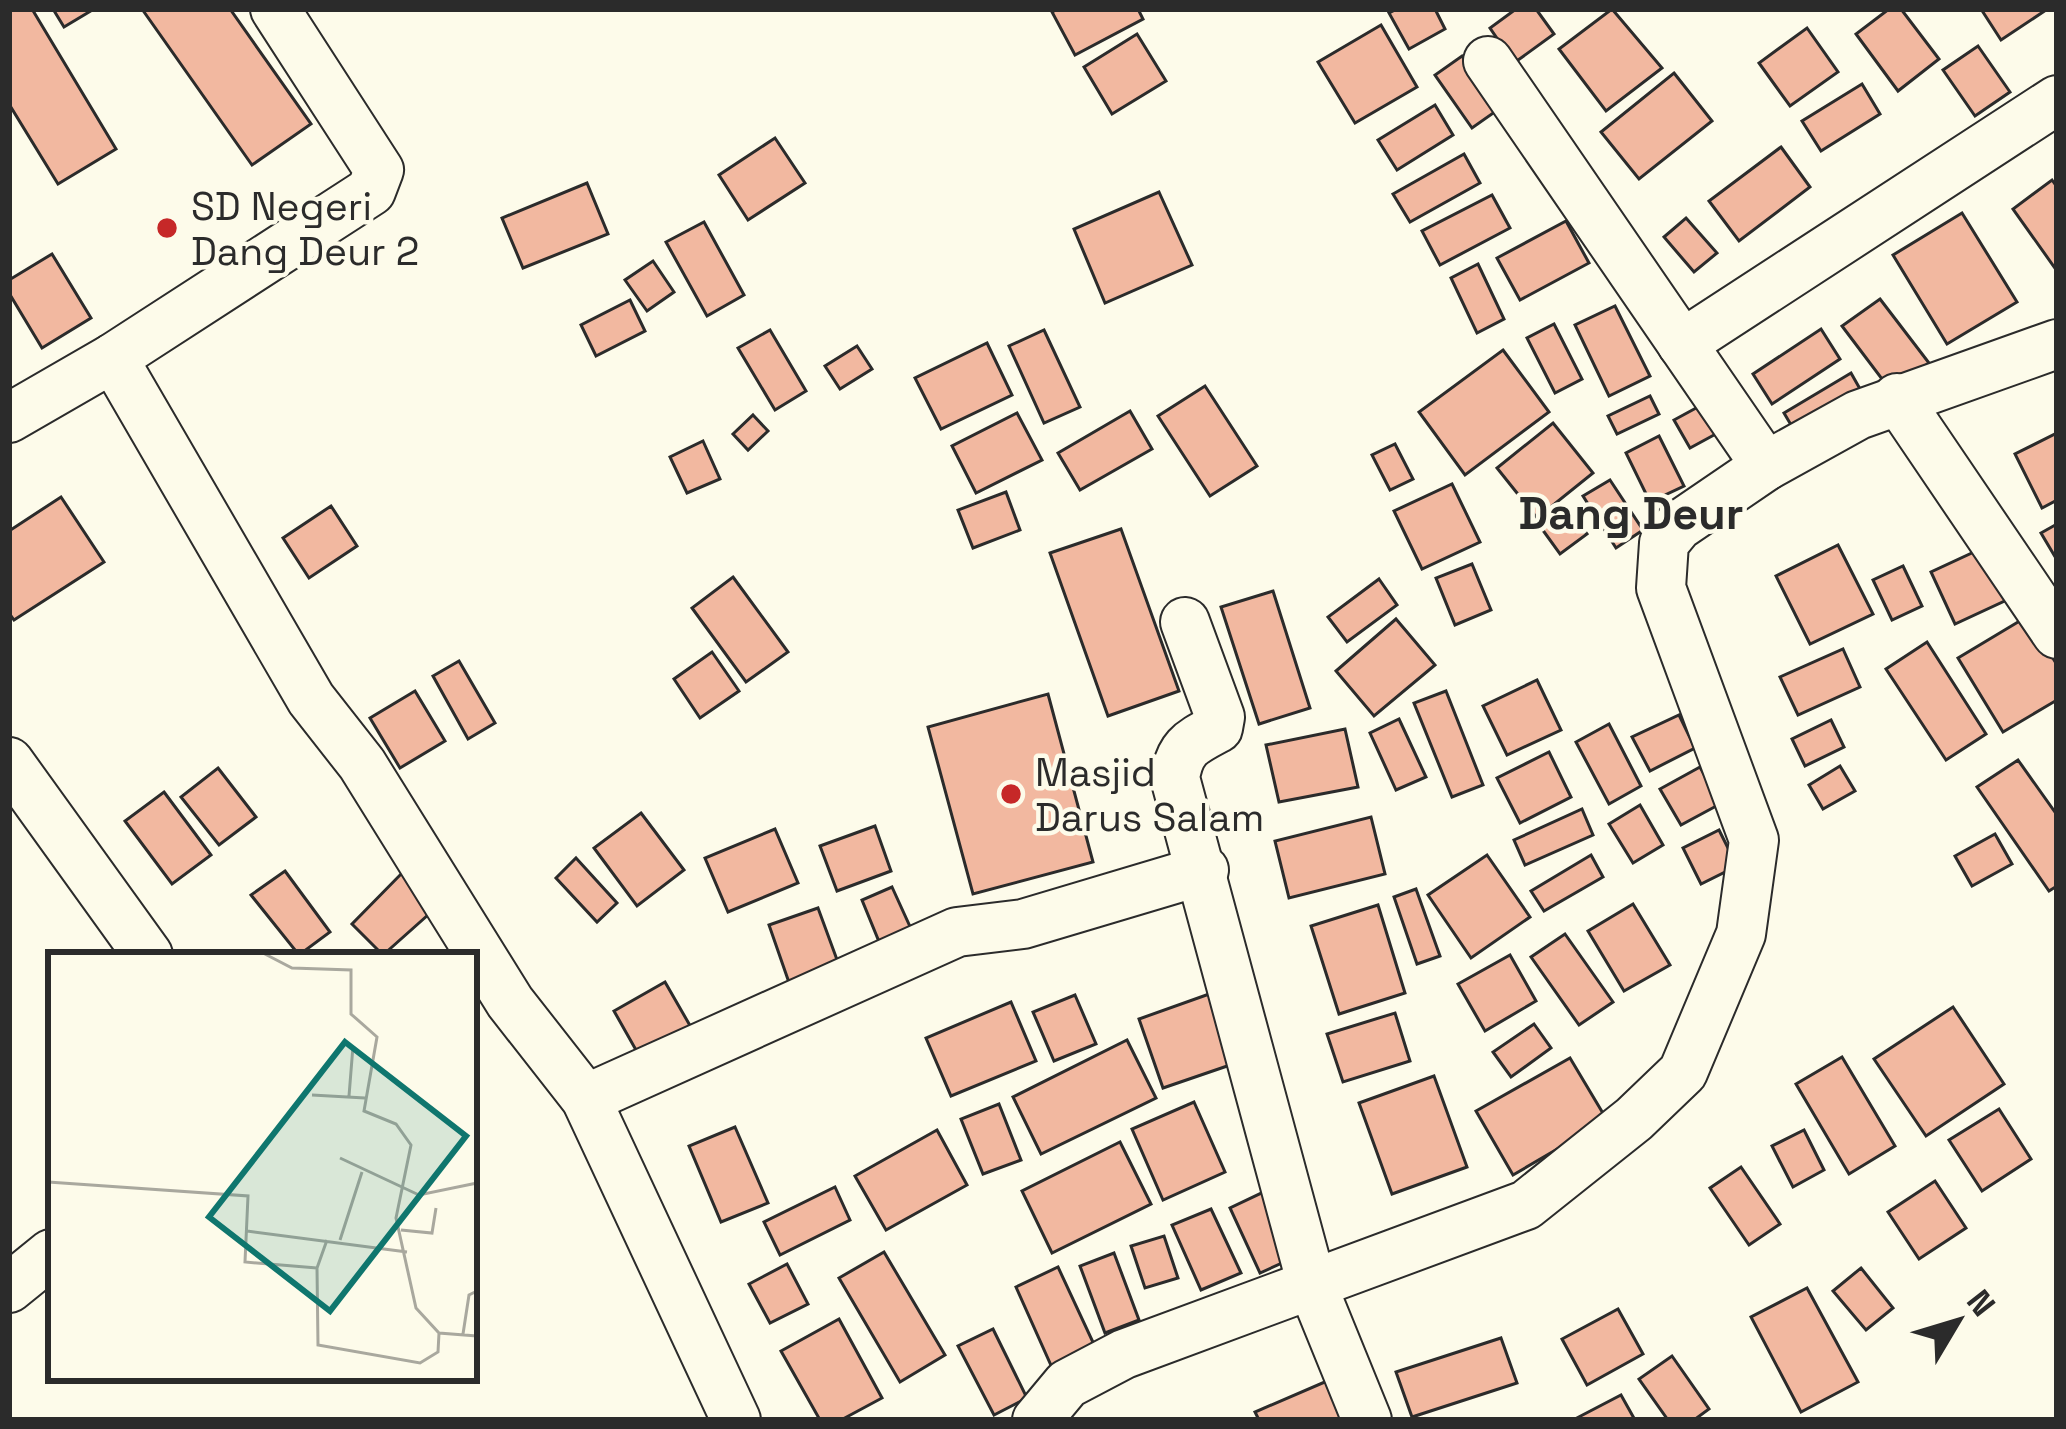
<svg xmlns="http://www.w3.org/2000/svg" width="2066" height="1429" font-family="'Space Grotesk',sans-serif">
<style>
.building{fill:#f2b8a0;stroke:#2b2b2b;stroke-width:3}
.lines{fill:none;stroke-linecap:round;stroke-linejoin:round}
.street-casing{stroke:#2b2b2b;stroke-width:52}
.street{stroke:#fdfbea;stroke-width:48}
.poi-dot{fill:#c62828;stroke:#fdfbea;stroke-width:4.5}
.labels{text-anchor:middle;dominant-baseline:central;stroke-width:9;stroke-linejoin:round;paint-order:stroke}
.poi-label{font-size:39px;fill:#2b2b2b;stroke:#fdfbea;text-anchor:start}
.quarter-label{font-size:45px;font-weight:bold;fill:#2b2b2b;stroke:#fdfbea}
.inset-road{fill:none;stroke:#a9a89e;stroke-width:3}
.view{fill:#0f766e;fill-opacity:0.15;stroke:#0f766e;stroke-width:6}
.inset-edge{fill:none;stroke:#2b2b2b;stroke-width:6}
</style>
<rect width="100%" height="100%" fill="#fdfbea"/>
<g class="building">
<polygon points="9,9 32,9 116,149 58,184 9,104"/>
<polygon points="53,9 94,9 64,27"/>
<polygon points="142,9 230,9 311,124 252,165"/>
<polygon points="1058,9 1138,9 1143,19 1075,55 1052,12"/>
<polygon points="1397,9 1435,9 1445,29 1409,49 1389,13"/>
<polygon points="1516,9 1536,9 1554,34 1514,63 1490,28"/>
<polygon points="1612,9 1662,68 1606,111 1559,49"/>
<polygon points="1889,9 1901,9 1939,59 1898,91 1856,34"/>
<polygon points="1981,9 2045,9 2046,10 2001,40"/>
<polygon points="1381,25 1417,87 1355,123 1318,62"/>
<polygon points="1807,28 1838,72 1790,106 1759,63"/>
<polygon points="1137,34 1166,81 1112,114 1084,67"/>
<polygon points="1978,46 2010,92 1975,116 1943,70"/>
<polygon points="1462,56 1499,109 1472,128 1435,75"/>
<polygon points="1674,73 1712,121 1639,179 1601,132"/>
<polygon points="1862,84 1880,114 1821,151 1802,121"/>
<polygon points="1435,105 1453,135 1397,170 1378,140"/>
<polygon points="775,138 805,183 748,220 719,175"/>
<polygon points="1781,147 1810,187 1739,241 1709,201"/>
<polygon points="1464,154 1480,183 1410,222 1393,194"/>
<polygon points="2052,180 2057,187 2057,271 2013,209"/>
<polygon points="587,183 608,234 523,268 502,218"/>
<polygon points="1159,192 1192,265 1105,303 1074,229"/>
<polygon points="1492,195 1510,228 1440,265 1422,231"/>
<polygon points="1962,213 2017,302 1947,344 1893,255"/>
<polygon points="1686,218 1717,253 1694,272 1664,237"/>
<polygon points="1566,221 1589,263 1520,300 1497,258"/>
<polygon points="704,222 744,295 707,316 666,242"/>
<polygon points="52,254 91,318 42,348 9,293 9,280"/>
<polygon points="653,261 674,292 647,311 625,280"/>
<polygon points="1478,264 1504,319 1477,333 1451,278"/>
<polygon points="1880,299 1929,363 1891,391 1842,326"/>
<polygon points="630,300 645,331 596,356 581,325"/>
<polygon points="1615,306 1650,376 1609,396 1575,325"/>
<polygon points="1554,324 1582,379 1555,393 1527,338"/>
<polygon points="1821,329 1840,359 1772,404 1753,374"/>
<polygon points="770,330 806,391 775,410 738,348"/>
<polygon points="1044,330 1080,407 1044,423 1009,346"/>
<polygon points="987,343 1012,395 941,429 915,378"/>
<polygon points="857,346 872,369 840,389 825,366"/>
<polygon points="1503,350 1549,412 1465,475 1419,412"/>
<polygon points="1851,373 1864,396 1797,435 1784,413"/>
<polygon points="1205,386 1257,466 1210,496 1158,416"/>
<polygon points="1650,396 1659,414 1617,434 1608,416"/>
<polygon points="1709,401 1725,429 1690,448 1674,420"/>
<polygon points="1130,411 1152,449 1080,490 1058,453"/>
<polygon points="1017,413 1042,460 976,493 952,446"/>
<polygon points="753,415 768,431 748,450 733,434"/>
<polygon points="1553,423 1593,473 1537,518 1497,468"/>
<polygon points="2057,433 2057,500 2042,508 2015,454"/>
<polygon points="1659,436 1684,486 1650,502 1626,453"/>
<polygon points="703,441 720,479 687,493 670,457"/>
<polygon points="1395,444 1413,479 1390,490 1372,455"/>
<polygon points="1610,480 1643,530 1616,548 1583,496"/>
<polygon points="1452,484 1480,542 1422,569 1394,511"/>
<polygon points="1006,492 1020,530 973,548 958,510"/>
<polygon points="61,497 104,562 14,620 9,613 9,531"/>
<polygon points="331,506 357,546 309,578 283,538"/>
<polygon points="1569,510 1587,534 1560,554 1542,529"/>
<polygon points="2057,524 2057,560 2041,533"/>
<polygon points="1121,529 1179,691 1108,716 1050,553"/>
<polygon points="1838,545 1873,614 1810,644 1776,576"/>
<polygon points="1987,546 2011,598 1955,624 1931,572"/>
<polygon points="1472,564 1491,610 1455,625 1436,578"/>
<polygon points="1903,566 1922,606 1892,620 1873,580"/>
<polygon points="733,577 788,652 746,682 692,608"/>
<polygon points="1379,579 1397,605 1347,642 1328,617"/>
<polygon points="1273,591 1310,708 1259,724 1221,607"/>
<polygon points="2028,616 2057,665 2057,700 2003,732 1958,658"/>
<polygon points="1396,619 1435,665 1374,716 1336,671"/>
<polygon points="1927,642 1986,734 1946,760 1886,669"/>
<polygon points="1843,649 1860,687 1798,715 1780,677"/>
<polygon points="712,652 739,691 700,718 674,679"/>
<polygon points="459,661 495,723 468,739 433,676"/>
<polygon points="1537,680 1561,730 1507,755 1483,706"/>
<polygon points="415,691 445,741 400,768 370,718"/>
<polygon points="1446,691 1483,785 1452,797 1414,703"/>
<polygon points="1048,694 1093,862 973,894 928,727"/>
<polygon points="1679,715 1695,748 1650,771 1632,737"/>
<polygon points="1399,719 1426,777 1396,790 1370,733"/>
<polygon points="1831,720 1844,747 1805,766 1792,739"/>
<polygon points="1609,724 1641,786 1609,804 1576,742"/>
<polygon points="1345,729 1358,787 1279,802 1266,745"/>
<polygon points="1549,752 1571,797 1520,823 1497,778"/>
<polygon points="2018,760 2057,815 2057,886 2049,891 1977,787"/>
<polygon points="1840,766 1855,791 1823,809 1809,785"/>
<polygon points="1700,767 1720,804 1681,825 1660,789"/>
<polygon points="218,768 256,817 219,845 181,797"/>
<polygon points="164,792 211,855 172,884 125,821"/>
<polygon points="1640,805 1663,845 1633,863 1609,824"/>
<polygon points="1582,809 1593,835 1525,865 1514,840"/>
<polygon points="641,813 684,870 637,906 594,848"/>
<polygon points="1371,817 1385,874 1289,898 1275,841"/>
<polygon points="875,826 891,871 837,891 820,846"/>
<polygon points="775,829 798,883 728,912 705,858"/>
<polygon points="1719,830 1737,866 1701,884 1683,848"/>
<polygon points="1995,834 2012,864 1972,886 1955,856"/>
<polygon points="1487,855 1530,917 1471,958 1428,895"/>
<polygon points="1591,855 1603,877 1544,911 1531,891"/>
<polygon points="576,858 617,903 597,922 556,878"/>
<polygon points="285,871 330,932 299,955 251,895"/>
<polygon points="403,872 438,906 383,955 352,924"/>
<polygon points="892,887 912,931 880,944 862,900"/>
<polygon points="1416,889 1440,956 1417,964 1394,897"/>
<polygon points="1633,904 1670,965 1624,991 1588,931"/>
<polygon points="1378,905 1405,993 1339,1014 1311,926"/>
<polygon points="818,908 843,976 793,994 769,925"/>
<polygon points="1565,934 1613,1002 1579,1025 1531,957"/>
<polygon points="1510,955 1536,1001 1485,1031 1458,984"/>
<polygon points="665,982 696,1036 645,1066 614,1011"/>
<polygon points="1212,993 1236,1063 1163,1088 1139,1019"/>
<polygon points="1075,995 1096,1044 1054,1061 1033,1012"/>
<polygon points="1011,1002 1036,1061 951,1096 926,1038"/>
<polygon points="1953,1007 2004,1084 1926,1136 1874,1059"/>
<polygon points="1395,1013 1410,1061 1343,1082 1327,1034"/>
<polygon points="1534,1024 1551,1048 1511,1077 1493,1052"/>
<polygon points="1127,1040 1156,1098 1041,1154 1013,1097"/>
<polygon points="1842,1057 1895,1146 1849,1174 1796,1084"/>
<polygon points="1570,1058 1607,1120 1513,1175 1476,1111"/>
<polygon points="1434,1076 1467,1167 1392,1194 1359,1103"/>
<polygon points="1194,1102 1225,1172 1163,1200 1132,1129"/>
<polygon points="999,1104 1021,1160 983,1174 961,1119"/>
<polygon points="1999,1109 2031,1159 1982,1191 1949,1140"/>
<polygon points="735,1127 768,1203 721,1222 689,1146"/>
<polygon points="937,1130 967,1185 886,1230 855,1176"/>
<polygon points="1804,1130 1824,1170 1793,1187 1772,1146"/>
<polygon points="1120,1142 1151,1204 1052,1253 1022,1191"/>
<polygon points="1741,1167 1780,1224 1749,1245 1710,1188"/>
<polygon points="1935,1181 1966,1228 1919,1259 1888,1212"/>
<polygon points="835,1187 850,1220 780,1255 764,1222"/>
<polygon points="1272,1188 1302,1254 1260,1273 1230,1208"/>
<polygon points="1211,1209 1241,1273 1201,1290 1172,1225"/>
<polygon points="1164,1236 1178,1278 1145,1288 1131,1246"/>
<polygon points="884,1252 945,1355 900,1382 839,1278"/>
<polygon points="1114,1253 1139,1320 1105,1333 1080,1266"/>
<polygon points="787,1264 808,1304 770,1323 749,1284"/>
<polygon points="1058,1267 1098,1353 1054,1372 1016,1287"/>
<polygon points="1861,1268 1893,1308 1866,1330 1833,1291"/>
<polygon points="1807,1288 1858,1382 1801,1412 1751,1317"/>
<polygon points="1618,1309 1643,1354 1587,1385 1562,1339"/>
<polygon points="839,1319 882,1398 841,1420 820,1420 781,1351"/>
<polygon points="993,1329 1027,1398 994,1415 958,1346"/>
<polygon points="1501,1338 1517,1383 1412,1417 1396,1372"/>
<polygon points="1672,1356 1709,1409 1694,1420 1668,1420 1639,1379"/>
<polygon points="1327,1381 1345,1420 1259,1420 1255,1412"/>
<polygon points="1621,1395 1635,1420 1573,1420"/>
</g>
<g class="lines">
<g class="street-casing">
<g id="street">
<polyline points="1488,61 1766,466"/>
<polyline points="1682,344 2057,100"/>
<polyline points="113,358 311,699 362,764 510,1002 586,1099 736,1420"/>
<polyline points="1897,398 2057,634"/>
<polyline points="9,418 113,358 371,191 379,170 275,9"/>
<path d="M1185,622l35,95 -2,11c-26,14 -38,18 -43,50l137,507 55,135"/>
<polyline points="9,762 148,955"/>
<polyline points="586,1099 957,932 1023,924 1204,870"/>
<polyline points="9,1288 51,1254"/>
<polyline points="1037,1420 1067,1384 1124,1354 1526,1205 1634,1119 1683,1072 1741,934 1754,840 1661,588 1664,543 1678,526 1766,466 1858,415 2057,344"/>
</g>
</g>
<use href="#street" class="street"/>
</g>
<g class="poi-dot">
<circle cx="167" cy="228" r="12"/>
<circle cx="1011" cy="794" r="12"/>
</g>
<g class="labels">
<g class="poi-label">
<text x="191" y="206">SD Negeri<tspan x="191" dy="45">Dang Deur 2</tspan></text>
<text x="1035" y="772">Masjid<tspan x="1035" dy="45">Darus Salam</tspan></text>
</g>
<g class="quarter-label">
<text x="1631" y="513">Dang Deur</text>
</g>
</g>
<g transform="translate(48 952)">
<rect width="429" height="429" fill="#fdfbea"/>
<path class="inset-road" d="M215,1l29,15 59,2v44l26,23 -13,74 32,13 15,21 -15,73 20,90 23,25 38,3M264,143l53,3M301,144l4,-50M292,206l79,37 58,-12M0,230l200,14 -3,66 72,6M353,278l31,3 4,-25M199,279l160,21M279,288l-10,28 1,77 102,18 18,-11 1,-19M292,288l22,-68M415,382l6,-39 8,-4"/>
<path class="view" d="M297,90l121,94 -136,175 -121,-94z"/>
<rect width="429" height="429" class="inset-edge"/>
</g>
<rect width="2066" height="1429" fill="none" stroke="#2b2b2b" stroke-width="24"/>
<g transform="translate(1958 1321) rotate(52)" stroke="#fdfbea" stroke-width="9" paint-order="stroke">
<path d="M0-9L21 45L0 30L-21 45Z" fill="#2b2b2b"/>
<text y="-18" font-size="33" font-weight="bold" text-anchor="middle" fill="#2b2b2b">N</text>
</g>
</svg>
